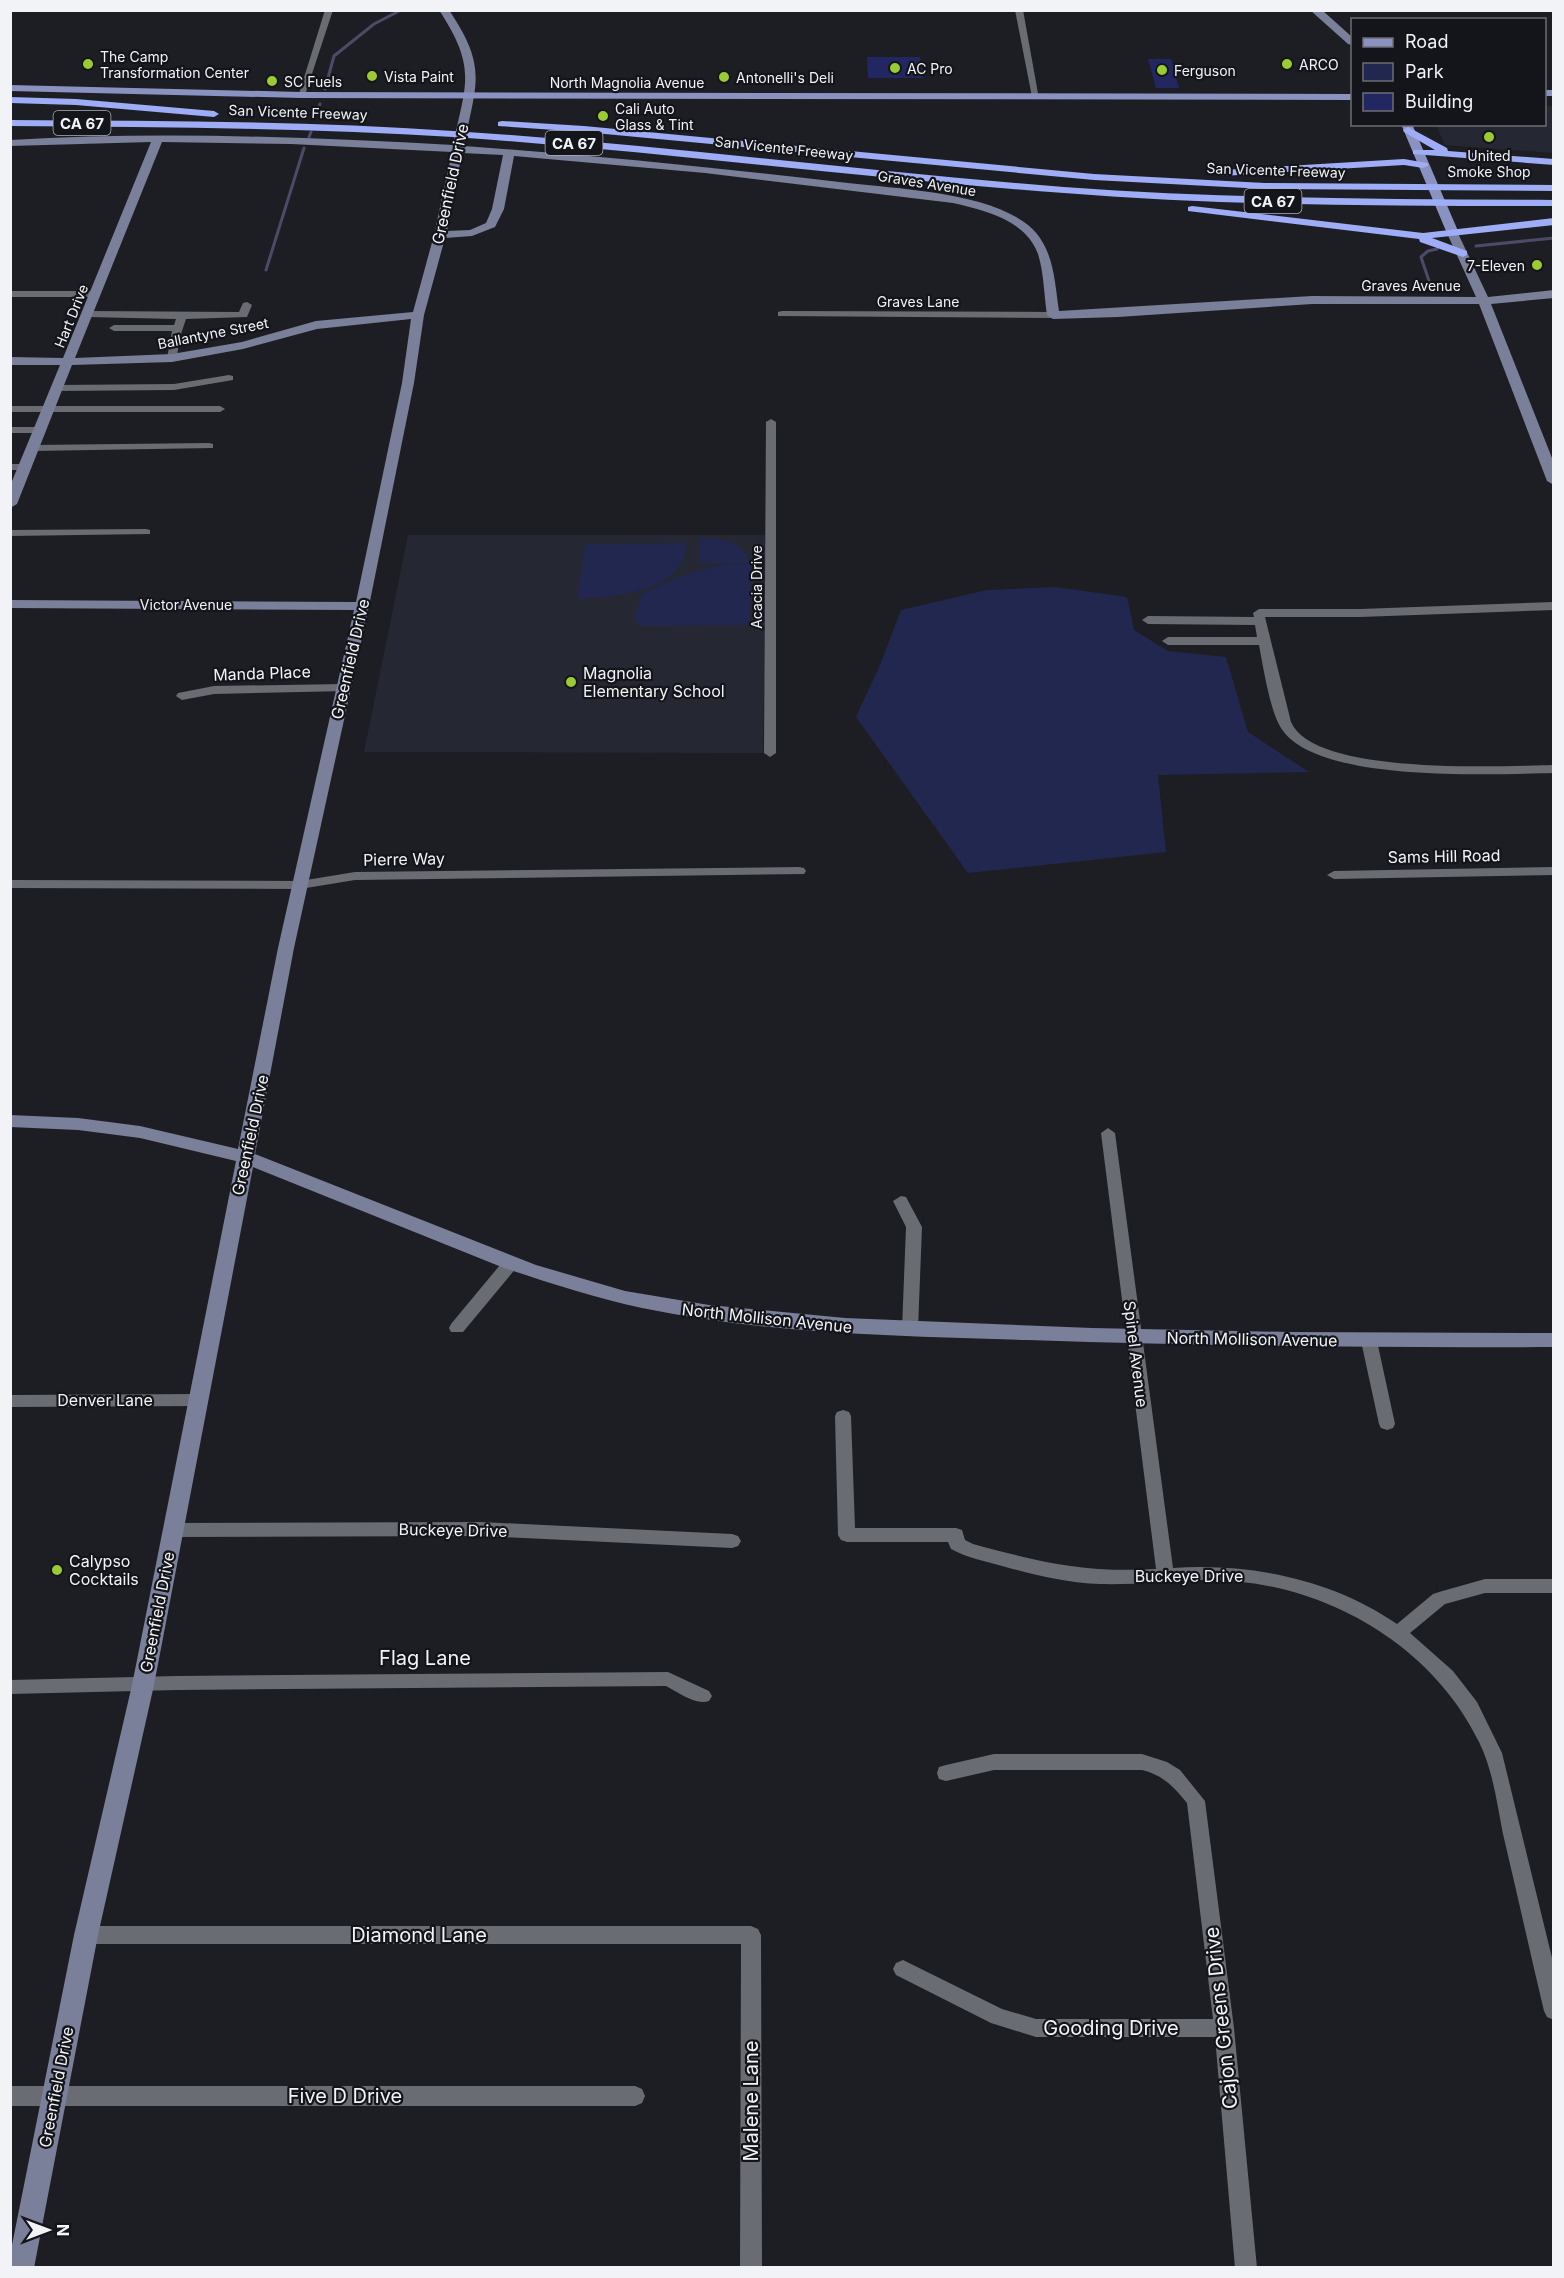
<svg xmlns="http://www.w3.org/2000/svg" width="1564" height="2278" font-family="Inter,sans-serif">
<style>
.built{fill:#252732}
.green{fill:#22274f}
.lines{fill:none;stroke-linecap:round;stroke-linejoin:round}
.stream{stroke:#4c4a66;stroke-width:3}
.building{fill:#232761}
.street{fill:#6a6c73;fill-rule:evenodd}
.secondary{fill:#7a7f9a;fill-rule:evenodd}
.primary{fill:#8a92c2;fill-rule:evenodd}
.highway{fill:#9facf6;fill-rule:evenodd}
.poi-dot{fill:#9bcb33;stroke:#14151a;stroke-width:2}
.labels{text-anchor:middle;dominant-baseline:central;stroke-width:4.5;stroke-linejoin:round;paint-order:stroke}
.far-poi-label{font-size:14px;fill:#f2f3f6;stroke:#14151a;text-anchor:start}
.far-street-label{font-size:14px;fill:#f2f3f6;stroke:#14151a}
.shield{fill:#14151a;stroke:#afb0b4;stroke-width:1.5}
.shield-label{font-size:15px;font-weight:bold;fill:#f2f3f6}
.street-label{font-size:16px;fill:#f2f3f6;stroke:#14151a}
.poi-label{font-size:16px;fill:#f2f3f6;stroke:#14151a;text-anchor:start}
.near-street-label{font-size:20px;fill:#f2f3f6;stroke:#14151a}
</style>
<rect width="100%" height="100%" fill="#1d1e23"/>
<g class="built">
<polygon points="1545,106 1553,106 1553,153 1445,145 1436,125 1544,124"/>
<polygon points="408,535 766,535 763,753 364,752"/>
</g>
<g class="green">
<path d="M700,538c20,1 43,2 50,25h-51z"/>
<path d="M687,543c-2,49 -73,54 -110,56l8,-53 5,-2z"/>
<path d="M726,564h25l-1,58 -5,3 -105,1 -6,-9 8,-23c28,-15 53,-24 84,-30z"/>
<polygon points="1055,587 1127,597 1134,630 1168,651 1226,657 1248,732 1309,772 1158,775 1166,852 968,873 856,717 880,665 901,610 987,590"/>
</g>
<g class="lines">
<g class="stream">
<polyline points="325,89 334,56 374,24 401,10"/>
<polyline points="318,109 320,104"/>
<polyline points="309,137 311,132"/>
<polyline points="1476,246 1554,238"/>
<polyline points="266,270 304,148"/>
<polyline points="1431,287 1421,257 1428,251 1437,249"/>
</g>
</g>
<g class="building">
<polygon points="867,57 920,57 923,78 868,78"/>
<polygon points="1148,59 1171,59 1179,88 1156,88"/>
</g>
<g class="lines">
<g class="street">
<polygon points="325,10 333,10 305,95 298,97"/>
<polygon points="1015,10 1023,10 1039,99 1032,97"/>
<polygon points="10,291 96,291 101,294 96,297 10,297"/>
<polygon points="247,302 252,305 247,317 186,319 179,340 177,358 172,361 167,358 172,331 114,331 109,328 114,325 174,325 176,319 88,317 83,314 88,311 239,312 243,303"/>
<polygon points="782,311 1053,312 1058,315 1053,318 778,316 778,312"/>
<polygon points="229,375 233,376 233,380 174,390 57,391 52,388 57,385 174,384"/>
<polygon points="10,406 220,406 225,409 220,412 10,412"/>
<polygon points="771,419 776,422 776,753 770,757 764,753 766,422"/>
<polygon points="10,427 40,427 45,430 40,433 10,433"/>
<polygon points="209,443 213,444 213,448 33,451 28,448 33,445"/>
<polygon points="10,464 26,464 32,467 26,470 10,470"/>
<polygon points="146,529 150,530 150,534 10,536 10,530"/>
<path d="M1554,602v8l-194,7h-95l26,105c23,54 211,44 263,43v8c-60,1 -238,11 -273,-45 -11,-17 -18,-62 -22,-83h-91l-6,-4 6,-4h89l-2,-12 -107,-1 -6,-4 6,-4 106,1 -1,-4 6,-4h101z"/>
<polygon points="343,684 347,685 349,688 347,691 214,694 182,700 176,696 178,693 214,686"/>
<polygon points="799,867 804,868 806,871 804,874 355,880 300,889 10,888 10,880 300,881 355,872"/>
<polygon points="1554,867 1554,875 1334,879 1327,875 1334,871"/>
<path d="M1108,1128l7,5 58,435c77,-5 159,11 224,56l36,-30 6,-2 46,-13h69v14h-69l-40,11 -35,29 43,38 24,31 25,51 52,213v54l-7,-3 -3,-6c-14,-59 -27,-118 -41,-177 -6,-30 -10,-64 -24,-92 -50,-103 -166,-165 -279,-162 -33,1 -66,5 -100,4 -33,-1 -65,-9 -98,-18 -17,-5 -35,-8 -51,-17l-3,-7h-101l-6,-2 -3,-5 -3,-119 2,-4 6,-2 6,2 2,4 4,112h101l6,2 3,10 8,4c67,18 112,29 183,25l-55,-436z"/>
<polygon points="901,1196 906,1197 922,1227 918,1329 916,1333 904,1333 902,1329 906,1227 893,1201"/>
<polygon points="511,1257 517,1259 519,1263 517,1267 463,1332 451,1332 449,1328 451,1324 505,1259"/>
<polygon points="1369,1335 1375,1337 1377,1341 1395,1424 1393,1428 1387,1430 1381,1428 1379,1424 1361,1341 1363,1337"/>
<polygon points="199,1394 205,1396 207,1400 205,1404 199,1406 10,1407 10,1395"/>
<polygon points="481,1522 732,1534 738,1536 741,1541 738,1546 732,1548 481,1536 173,1537 167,1535 164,1530 167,1525 173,1523"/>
<path d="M668,1672l41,19 3,5 -3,5c-13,5 -31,-9 -43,-15l-489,4 -167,4v-14l167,-4z"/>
<path d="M994,1754h148l25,8 13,8 25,31 29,227 23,240h-22l-20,-231h-179l-45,-14 -95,-48 -3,-6 3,-6 7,-3 99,49 34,10h177l-26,-216c-13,-16 -24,-28 -45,-33h-148l-48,11 -7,-2 -2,-6 2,-6 7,-2z"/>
<polygon points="86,1926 751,1926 758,1929 761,1935 762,2268 740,2268 741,1944 86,1944 79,1941 76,1935 79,1929"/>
<polygon points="10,2086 635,2086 642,2089 645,2096 642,2103 635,2106 10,2106"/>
</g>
<g class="secondary">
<path d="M439,10h10c39,58 27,73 15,136 128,9 256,22 384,37 51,6 134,9 176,39 30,21 30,56 35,89l253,-15 164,1 -30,-66 6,-3 4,1 32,68 66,-7v8l-63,6 63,159v22l-7,-4 -68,-177h-167l-194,13 -65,2 -6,-4c-3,-20 -3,-42 -9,-61 -12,-34 -54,-44 -85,-51l-248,-30 -191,-17 -10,53 -9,18 -23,9 -27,2 -21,77 -10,68 -45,223 -75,342 -39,206 281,111 89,26 84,14 136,13 247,10 198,4 264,1v14c-176,1 -351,-1 -526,-7 -129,-4 -260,-6 -386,-32 -47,-10 -92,-25 -138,-40l-251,-101 -99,518 -56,250 -64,333h-24v-13l64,-320 58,-250 104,-524 -96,-23 -62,-8 -68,-3v-12l68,3 62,8 98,23 40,-201 76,-338 -344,-2v-8l346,2 46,-219 9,-64 -94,10 -74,20 -71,13 -100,3 -55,139 -7,4v-22l50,-121h-50v-8l53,1 88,-216 -141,4v-6c148,-9 296,-3 443,5 13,-62 24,-77 -14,-135zM162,142l129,2 161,8 -18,83 -21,77 -97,9 -74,21 -70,12 -97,4zM462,153l41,2 -11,54 -6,14 -16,7 -23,1z"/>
<polygon points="1310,10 1322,10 1352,37 1352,45 1348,44"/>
</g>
<g class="primary">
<polygon points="10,85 301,92 1352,94 1352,100 301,98 10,91"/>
<rect x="1544" y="90" width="10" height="6"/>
<polygon points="1401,124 1412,124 1458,231 1456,233 1452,234 1446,231"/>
</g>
<g class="highway">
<polygon points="10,97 76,99 214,111 219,114 214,117 76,105 10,103"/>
<path d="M10,120c148,1 296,1 443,11 204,13 407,40 611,56 163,12 326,12 490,13v6c-164,0 -327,0 -490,-13 -204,-15 -407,-42 -611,-56 -147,-9 -295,-10 -443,-11z"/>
<polygon points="502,121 584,126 1094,174 1265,183 1554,185 1554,191 1265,189 1094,180 584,132 498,126 498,122"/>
<polygon points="1408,127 1447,148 1448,151 1554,159 1554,165 1413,154 1413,150 1435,150 1404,132 1403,130"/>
<polygon points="1404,159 1427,163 1429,165 1423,168 1404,165 1222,176 1216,173 1222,170"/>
<polygon points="1192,206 1423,233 1554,218 1554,225 1432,238 1467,251 1467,255 1463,257 1420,242 1419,239 1188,211 1188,207"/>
</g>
</g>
<g class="poi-dot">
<circle cx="88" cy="64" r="6"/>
<circle cx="1287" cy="64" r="6"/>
<circle cx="895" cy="68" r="6"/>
<circle cx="1162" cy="70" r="6"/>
<circle cx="372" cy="76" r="6"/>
<circle cx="724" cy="77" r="6"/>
<circle cx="272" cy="81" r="6"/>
<circle cx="603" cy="116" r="6"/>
<circle cx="1489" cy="137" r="6"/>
<circle cx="1537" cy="265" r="6"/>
<circle cx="571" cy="682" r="6"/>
<circle cx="57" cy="1570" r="6"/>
</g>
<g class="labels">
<g class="far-poi-label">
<text x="100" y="56">The Camp<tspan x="100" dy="16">Transformation Center</tspan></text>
<text x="1299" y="64">ARCO</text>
<text x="907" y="68">AC Pro</text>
<text x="1174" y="70">Ferguson</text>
<text x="384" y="76">Vista Paint</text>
<text x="736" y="77">Antonelli's Deli</text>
<text x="284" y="81">SC Fuels</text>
<text x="615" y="108">Cali Auto<tspan x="615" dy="16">Glass &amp; Tint</tspan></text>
<text x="1489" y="155" text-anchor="middle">United<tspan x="1489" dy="16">Smoke Shop</tspan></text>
<text x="1525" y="265" text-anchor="end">7-Eleven</text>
</g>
<g class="far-street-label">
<text x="627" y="82">North Magnolia Avenue</text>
<text transform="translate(298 112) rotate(2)">San Vicente Freeway</text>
<text transform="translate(784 148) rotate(6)">San Vicente Freeway</text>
<text transform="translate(1276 170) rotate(2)">San Vicente Freeway</text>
<text transform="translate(927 183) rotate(9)">Graves Avenue</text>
<text x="1411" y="285">Graves Avenue</text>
<text x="918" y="301">Graves Lane</text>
<text transform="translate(71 316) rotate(-68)">Hart Drive</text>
<text transform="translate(213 333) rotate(-11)">Ballantyne Street</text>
<text transform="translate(756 587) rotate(-90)">Acacia Drive</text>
<text x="186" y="604">Victor Avenue</text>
</g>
<g class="shield">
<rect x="53.5" y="111" width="57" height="24" rx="4.5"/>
<rect x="545.5" y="131" width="57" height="24" rx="4.5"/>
<rect x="1244.5" y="189" width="57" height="24" rx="4.5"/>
</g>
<g class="shield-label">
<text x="82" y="123">CA 67</text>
<text x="574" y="143">CA 67</text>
<text x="1273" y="201">CA 67</text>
</g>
<g class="street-label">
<text transform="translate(450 184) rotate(-78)">Greenfield Drive</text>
<text transform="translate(350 659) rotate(-77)">Greenfield Drive</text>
<text transform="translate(262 673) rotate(-2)">Manda Place</text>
<text transform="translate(1444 856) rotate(-1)">Sams Hill Road</text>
<text transform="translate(404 859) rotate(-1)">Pierre Way</text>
<text transform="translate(250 1135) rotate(-78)">Greenfield Drive</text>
<text transform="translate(767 1318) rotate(6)">North Mollison Avenue</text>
<text transform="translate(1252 1339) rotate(1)">North Mollison Avenue</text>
<text transform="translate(1136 1354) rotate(83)">Spinel Avenue</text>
<text x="105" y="1400">Denver Lane</text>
<text transform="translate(453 1530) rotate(1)">Buckeye Drive</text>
<text x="1189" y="1576">Buckeye Drive</text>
<text transform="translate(157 1612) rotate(-79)">Greenfield Drive</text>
<text transform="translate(56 2087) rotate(-79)">Greenfield Drive</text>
</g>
<g class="poi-label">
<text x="583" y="673">Magnolia<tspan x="583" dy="18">Elementary School</tspan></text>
<text x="69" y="1561">Calypso<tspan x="69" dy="18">Cocktails</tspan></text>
</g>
<g class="near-street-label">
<text x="425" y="1658">Flag Lane</text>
<text x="419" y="1935">Diamond Lane</text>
<text transform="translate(1221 2018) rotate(-96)">Cajon Greens Drive</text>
<text x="1111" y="2028">Gooding Drive</text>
<text x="345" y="2096">Five D Drive</text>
<text transform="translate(751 2101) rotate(-90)">Malene Lane</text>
</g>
</g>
<rect width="1564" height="2278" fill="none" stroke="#f2f3f6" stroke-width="24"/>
<rect x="1351" y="18" width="195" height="108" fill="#14151a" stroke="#6d6e72" stroke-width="1.5"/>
<rect x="1363" y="38" width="30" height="9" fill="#8a92c2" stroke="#6d6e72" stroke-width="1.5"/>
<text x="1405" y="48" font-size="18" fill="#f2f3f6">Road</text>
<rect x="1363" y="63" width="30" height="18" fill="#22274f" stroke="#6d6e72" stroke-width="1.5"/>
<text x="1405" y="78" font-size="18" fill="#f2f3f6">Park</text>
<rect x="1363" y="93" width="30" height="18" fill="#232761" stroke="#6d6e72" stroke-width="1.5"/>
<text x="1405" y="108" font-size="18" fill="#f2f3f6">Building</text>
<g transform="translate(48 2230) rotate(90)" stroke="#14151a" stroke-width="4.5" paint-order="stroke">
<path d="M0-4.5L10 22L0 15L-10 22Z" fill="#f2f3f6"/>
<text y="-9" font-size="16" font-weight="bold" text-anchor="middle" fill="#f2f3f6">N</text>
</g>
</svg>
